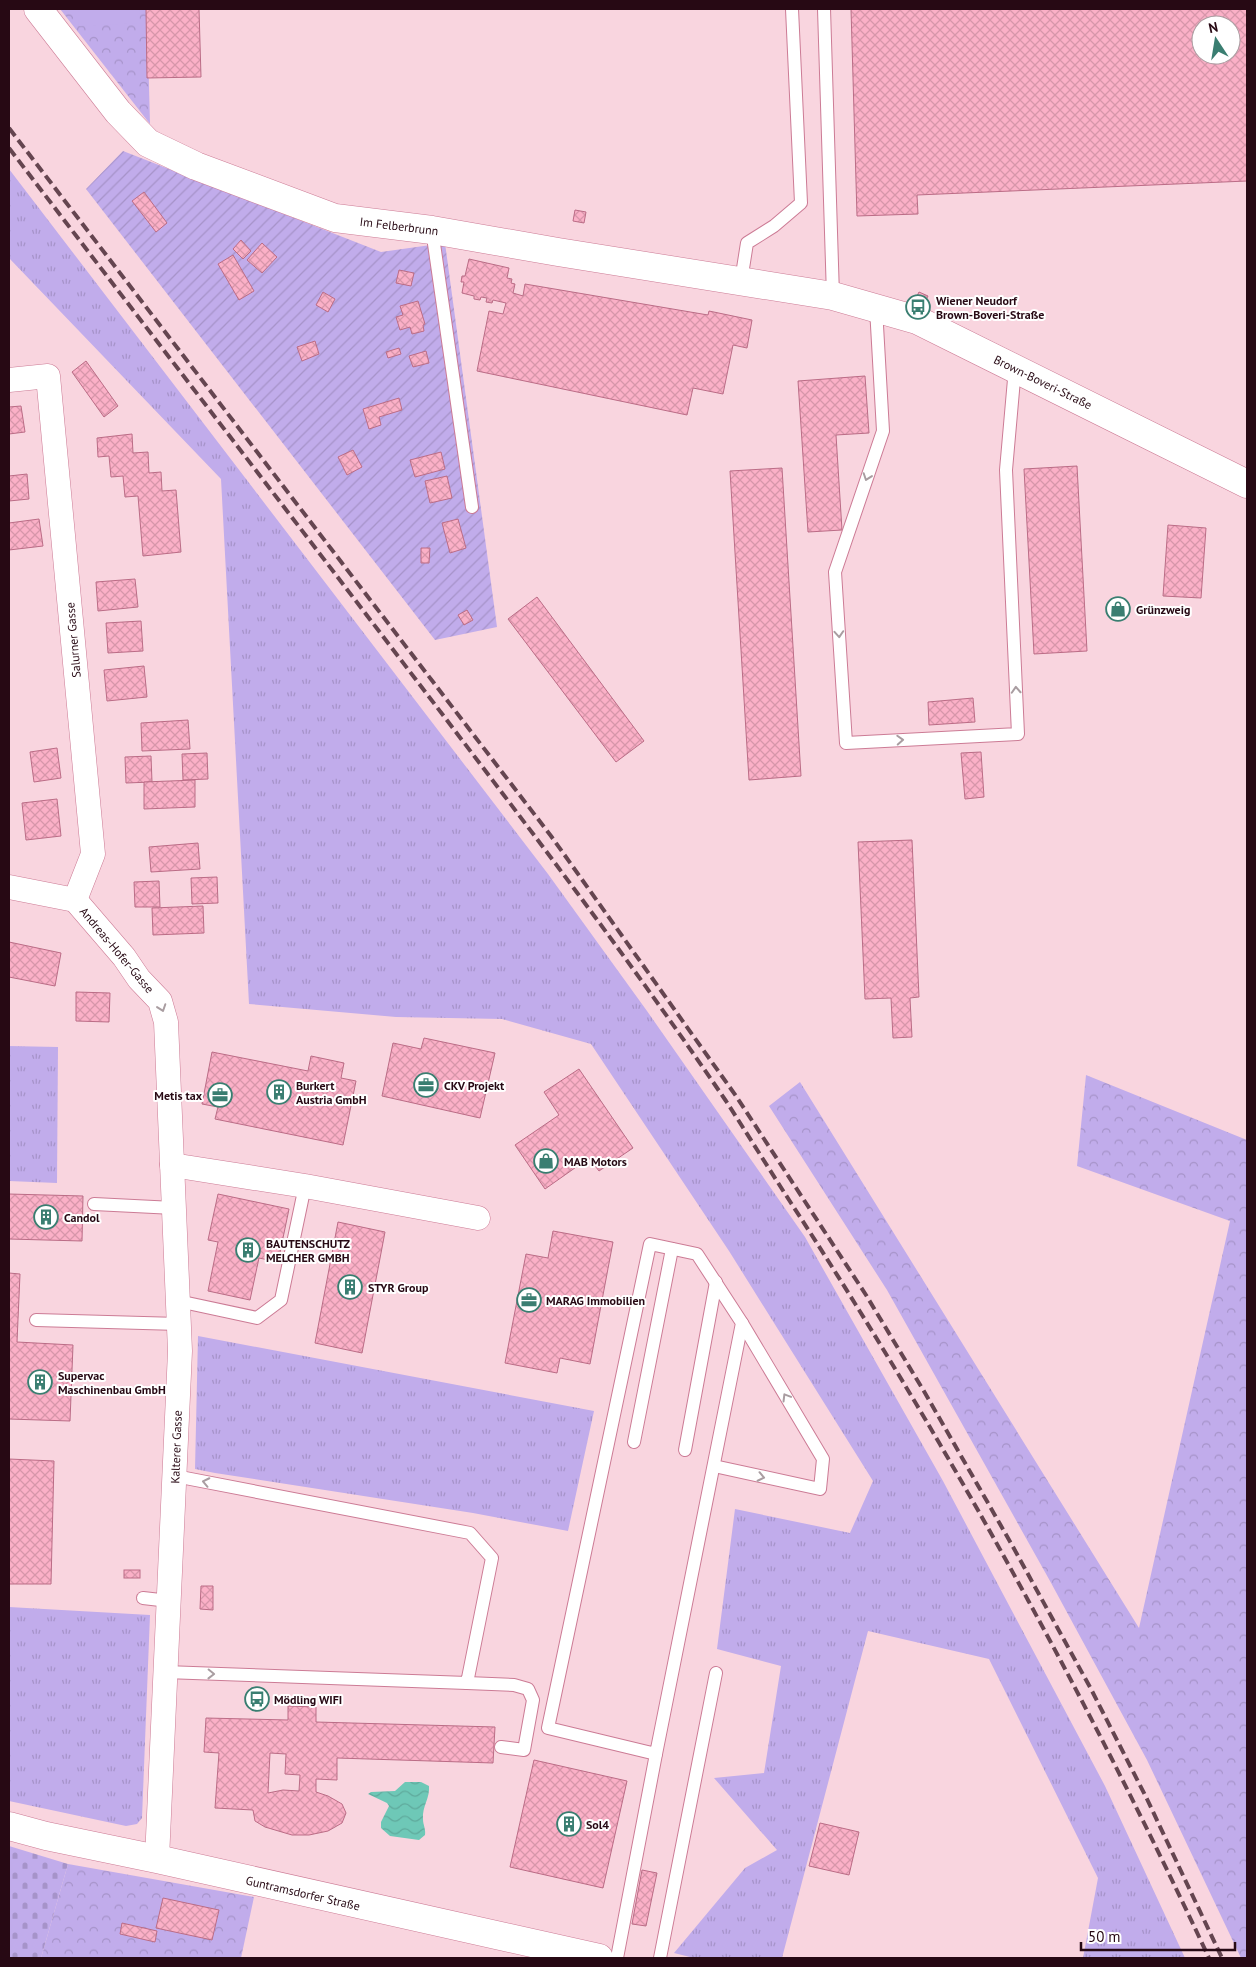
<svg xmlns="http://www.w3.org/2000/svg" width="1256" height="1967" font-family="'PT Sans',sans-serif">
<style>
.grass{fill:url(#grass-tufts)}
.forest{fill:url(#forest-crowns)}
.cemetery{fill:url(#cemetery-stones)}
.garden{fill:url(#garden-furrows)}
.pitch{fill:#c1aceb}
.water{fill:url(#water-waves)}
.building{fill:url(#building-cross-hatch);stroke:#bb6c86;fill-rule:evenodd}
.lines{fill:none;stroke-linecap:round;stroke-linejoin:round}
.lane-casing{stroke:#cc7b95;stroke-width:14}
.street-casing{stroke:#cc7b95;stroke-width:25}
.secondary-casing{stroke:#cc7b95;stroke-width:29}
.lane{stroke:#fff;stroke-width:12}
.street{stroke:#fff;stroke-width:24}
.secondary{stroke:#fff;stroke-width:28}
.rail{stroke:#654550;stroke-width:4;stroke-dasharray:10 5;stroke-linecap:butt}
.oneway{stroke:#a99da1}
.labels{text-anchor:middle;dominant-baseline:central;stroke-width:4;stroke-linejoin:round;paint-order:stroke}
.street-label{font-size:12px;fill:#270914;stroke:#fff}
.poi-label{font-size:12px;font-weight:bold;fill:#270914;stroke:#fff;text-anchor:start}
</style>
<defs>
<pattern id="grass-tufts" width="24" height="20" patternUnits="userSpaceOnUse" patternTransform="scale(1.25)"><rect width="24" height="20" fill="#c1aceb"/><path d="M3 7l-1-3M5 7V3M7 7l1-3M15 17l-1-3M17 17v-4M19 17l1-3" fill="none" stroke="#a693c9"/></pattern>
<pattern id="forest-crowns" width="20" height="18" patternUnits="userSpaceOnUse" patternTransform="scale(1.25)"><rect width="20" height="18" fill="#c1aceb"/><path d="M2 6a3 3 0 1 1 6 0M12 15a3 3 0 1 1 6 0" fill="none" stroke="#a693c9"/></pattern>
<pattern id="cemetery-stones" width="16" height="16" patternUnits="userSpaceOnUse" patternTransform="scale(1.25)"><rect width="16" height="16" fill="#c1aceb"/><path d="M2 7V4a2 2 0 0 1 4 0v3zM10 15v-3a2 2 0 0 1 4 0v3z" fill="#a693c9"/></pattern>
<pattern id="garden-furrows" width="10" height="10" patternUnits="userSpaceOnUse" patternTransform="scale(1.25)"><rect width="10" height="10" fill="#c1aceb"/><path d="M-1 1l2-2M0 10L10 0M9 11l2-2" fill="none" stroke="#a693c9"/></pattern>
<pattern id="water-waves" width="16" height="10" patternUnits="userSpaceOnUse" patternTransform="scale(1.25)"><rect width="16" height="10" fill="#6ec8b7"/><path d="M0 5q4-4 8 0t8 0" fill="none" stroke="#5faa9c"/></pattern>
<pattern id="building-cross-hatch" width="8" height="8" patternUnits="userSpaceOnUse" patternTransform="scale(1.25)"><rect width="8" height="8" fill="#fbb0c7"/><path d="M0 0l8 8M0 8l8-8" fill="none" stroke="#d796aa"/></pattern>
</defs>
<rect width="100%" height="100%" fill="#f9d5df"/>
<g class="grass">
<polygon points="9,169 548,874 647,1011 805,1237 943,1481 1105,1786 1185,1958 1083,1958 1098,1878 989,1659 868,1631 782,1958 694,1958 674,1953 745,1868 777,1850 714,1778 764,1773 781,1666 717,1649 735,1509 850,1533 873,1481 729,1251 591,1044 502,1019 396,1017 249,1004 221,479 9,258"/>
<polygon points="9,1046 58,1047 57,1183 9,1181"/>
<polygon points="198,1336 594,1411 568,1531 473,1513 215,1473 195,1469"/>
<polygon points="9,1607 150,1615 142,1818 137,1824 126,1826 9,1801"/>
</g>
<g class="forest">
<polygon points="60,9 147,9 150,124"/>
<polygon points="1086,1075 1247,1140 1247,1958 1241,1958 1147,1760 1050,1581 887,1290 769,1106 800,1082 1139,1628 1230,1221 1077,1166"/>
<polygon points="68,1864 254,1897 241,1958 41,1958"/>
</g>
<polygon class="cemetery" points="9,1846 68,1864 41,1958 9,1958"/>
<polygon class="garden" points="123,151 381,252 445,243 497,627 435,640 86,189"/>
<polygon class="pitch" points="78,9 139,9 140,23 79,26"/>
<path class="water" d="M405,1782h16l8,4c1,13 -7,20 -6,33 0,6 3,10 2,16l-6,5 -29,-4 -9,-8v-6l8,-16 -2,-3 -19,-9 3,-2 24,-1z"/>
<g class="building">
<polygon points="146,9 199,9 201,77 147,78"/>
<path d="M851,9h396v172l-330,14 1,19 -61,2zM1201,25h30v30h-30z"/>
<polygon points="144,192 167,223 156,232 132,201"/>
<polygon points="575,210 586,212 584,223 573,221"/>
<polygon points="241,240 251,251 243,259 233,249"/>
<polygon points="262,243 277,257 262,273 247,260"/>
<polygon points="233,255 254,291 239,300 218,264"/>
<polygon points="469,259 509,268 507,278 512,279 511,283 515,284 513,293 523,296 525,284 708,315 709,311 752,320 747,348 733,345 723,394 693,388 687,415 477,371 489,311 503,314 506,303 493,300 492,303 486,302 487,298 481,297 480,300 474,299 474,296 462,293 464,282 461,282 462,276 465,276"/>
<polygon points="399,270 414,273 411,286 396,283"/>
<polygon points="323,292 335,299 328,312 316,305"/>
<polygon points="919,292 928,296 923,306 914,302"/>
<polygon points="418,301 425,324 423,325 424,331 412,334 410,327 400,330 396,317 403,315 400,306"/>
<polygon points="315,341 319,354 302,361 297,347"/>
<polygon points="399,348 401,354 388,358 386,352"/>
<polygon points="426,351 429,363 413,367 409,356"/>
<polygon points="86,361 118,406 104,417 72,372"/>
<polygon points="865,376 869,433 836,435 842,530 808,532 798,381"/>
<polygon points="399,398 402,410 379,417 381,425 369,429 363,409"/>
<polygon points="21,406 25,432 9,434 9,407"/>
<polygon points="132,434 133,453 148,452 149,473 161,472 162,491 176,490 181,552 143,556 138,496 125,497 123,476 111,477 109,456 98,457 97,438"/>
<polygon points="353,450 362,467 347,475 338,457"/>
<polygon points="441,452 445,469 415,477 410,460"/>
<polygon points="1077,466 1087,651 1034,654 1024,469"/>
<polygon points="782,468 801,776 749,780 730,471"/>
<polygon points="27,474 29,499 9,501 9,476"/>
<polygon points="447,476 452,498 430,503 425,481"/>
<polygon points="39,519 43,546 9,550 9,523"/>
<polygon points="458,519 466,548 450,553 442,523"/>
<polygon points="1168,525 1206,528 1201,598 1163,596"/>
<polygon points="421,548 430,548 429,563 421,563"/>
<polygon points="135,579 138,607 98,611 96,582"/>
<polygon points="537,597 644,741 616,762 508,619"/>
<polygon points="467,610 473,620 464,625 458,615"/>
<polygon points="141,621 143,651 108,653 106,623"/>
<polygon points="144,666 147,697 107,701 104,670"/>
<polygon points="973,698 975,722 929,725 928,702"/>
<polygon points="188,720 190,749 142,751 141,723"/>
<polygon points="57,748 61,778 34,782 30,752"/>
<polygon points="981,752 984,797 965,799 961,753"/>
<polygon points="207,753 208,779 183,780 182,754"/>
<polygon points="151,756 152,782 126,783 125,757"/>
<polygon points="195,780 195,807 144,809 144,782"/>
<polygon points="57,799 61,836 26,840 22,803"/>
<polygon points="912,840 919,997 910,998 912,1037 893,1038 891,998 865,999 858,842"/>
<polygon points="198,843 200,869 151,872 149,847"/>
<polygon points="217,877 218,903 192,904 191,878"/>
<polygon points="159,881 160,907 135,907 134,882"/>
<polygon points="203,906 204,933 153,935 152,908"/>
<polygon points="9,942 61,953 55,986 9,977"/>
<polygon points="76,992 110,993 109,1022 76,1021"/>
<polygon points="424,1038 495,1053 480,1118 382,1096 393,1043 421,1049"/>
<polygon points="212,1052 308,1071 311,1056 344,1063 341,1078 356,1081 343,1145 215,1119 218,1107 202,1104"/>
<polygon points="579,1069 633,1148 599,1171 589,1158 545,1189 515,1145 559,1115 544,1092"/>
<polygon points="9,1194 83,1196 82,1241 9,1239"/>
<polygon points="218,1194 289,1209 278,1262 259,1258 250,1300 208,1291 218,1242 208,1240"/>
<polygon points="338,1222 385,1232 362,1353 315,1343"/>
<polygon points="553,1231 613,1242 590,1364 560,1358 557,1373 505,1363 526,1254 548,1258"/>
<polygon points="9,1273 20,1274 17,1342 73,1345 70,1421 9,1419"/>
<polygon points="9,1459 54,1461 51,1584 9,1584"/>
<rect x="124" y="1570" width="16" height="8"/>
<polygon points="201,1586 213,1586 213,1610 200,1609"/>
<path d="M288,1706l28,1v15l179,5 -2,36 -156,-5v22l-21,-1v13l12,4 14,8 4,9 -4,10 -14,8 -19,4h-17l-27,-8 -10,-6 -2,-11 -38,-2 4,-55 -15,-1 2,-34 82,2zM270,1753l16,1 -1,20 15,1 -1,16 -16,-1 -15,3z"/>
<polygon points="534,1760 627,1781 603,1888 510,1867"/>
<polygon points="820,1823 859,1832 849,1875 809,1866"/>
<polygon points="642,1870 657,1873 646,1926 632,1924"/>
<polygon points="163,1898 219,1910 212,1940 156,1928"/>
<polygon points="122,1923 157,1931 155,1942 120,1934"/>
</g>
<g class="lines">
<g class="lane-casing">
<g id="lane">
<polyline points="824,9 833,296"/>
<polyline points="432,230 472,507"/>
<polyline points="741,281 747,243 774,226 801,203 792,9"/>
<polyline points="876,308 883,431 835,572 846,743 1018,734 1006,470 1015,368"/>
<polyline points="94,1204 174,1208"/>
<polygon points="650,1244 697,1254 742,1323 656,1754 548,1728"/>
<polyline points="178,1301 257,1318 281,1300 305,1186"/>
<polyline points="36,1320 179,1324"/>
<polyline points="634,1442 672,1249"/>
<polyline points="685,1450 716,1282"/>
<polyline points="714,1466 820,1489 823,1459 742,1323"/>
<polyline points="143,1598 169,1601"/>
<polyline points="165,1672 467,1683 492,1558 470,1533 175,1476"/>
<polyline points="467,1683 514,1685 528,1689 533,1700 524,1750 501,1747"/>
<polyline points="617,1958 656,1754"/>
<polyline points="660,1958 716,1673"/>
</g>
</g>
<g class="street-casing">
<g id="street">
<polyline points="9,380 48,376 93,854 75,900"/>
<polyline points="9,887 75,900 124,957 139,979 160,1001 166,1022 180,1351 157,1859"/>
<polyline points="172,1165 305,1186 478,1218"/>
</g>
</g>
<g class="secondary-casing">
<g id="secondary">
<polyline points="38,9 118,112 148,143 196,166 335,218 432,230 558,252 833,296 917,320 1247,484"/>
<polyline points="9,1826 46,1836 157,1859 599,1958"/>
</g>
</g>
<use href="#lane" class="lane"/>
<use href="#street" class="street"/>
<use href="#secondary" class="secondary"/>
<g class="rail">
<polyline points="9,128 551,836 736,1096 866,1295 925,1393 1012,1545 1091,1689 1147,1799 1222,1958"/>
<path d="M9,148c126,165 253,330 379,495 115,151 231,301 338,458 22,34 43,68 65,102 157,241 296,494 418,755"/>
</g>
</g>
<defs><path id="oneway-chevron" d="M-2-3.5L2.5 0L-2 3.5" fill="none" stroke-width="1.6" stroke-linecap="round" stroke-linejoin="round" transform="scale(1.25)"/></defs>
<g class="oneway">
<use href="#oneway-chevron" transform="translate(867 477) rotate(109)"/>
<use href="#oneway-chevron" transform="translate(839 634) rotate(86)"/>
<use href="#oneway-chevron" transform="translate(1016 690) rotate(-93)"/>
<use href="#oneway-chevron" transform="translate(900 740) rotate(-3)"/>
<use href="#oneway-chevron" transform="translate(162 1008) rotate(71)"/>
<use href="#oneway-chevron" transform="translate(786 1397) rotate(-121)"/>
<use href="#oneway-chevron" transform="translate(761 1477) rotate(12)"/>
<use href="#oneway-chevron" transform="translate(206 1482) rotate(-168)"/>
<use href="#oneway-chevron" transform="translate(211 1674) rotate(1)"/>
</g>
<defs>
<g id="bus-ring" transform="scale(1.25)"><circle r="9.5" fill="#fff" stroke="#3a7e71" stroke-width="1.5"/><path d="M-5-6H5V4H4V6H2V4H-2V6H-4V4H-5ZM-3.5-4V0h7V-4ZM-3.5 1.2v1.5H-2V1.2ZM2 1.2v1.5H3.5V1.2Z" fill="#3a7e71"/></g>
<g id="shop-ring" transform="scale(1.25)"><circle r="9.5" fill="#fff" stroke="#3a7e71" stroke-width="1.5"/><path d="M-5-2.5h2.3a2.7 3.5 0 0 1 5.4 0H5L5.5 6h-11ZM-1.5-2.5h3a1.5 2.3 0 0 0-3 0Z" fill="#3a7e71"/></g>
<g id="office-ring" transform="scale(1.25)"><circle r="9.5" fill="#fff" stroke="#3a7e71" stroke-width="1.5"/><path d="M-6-3h4V-5.5h4V-3h4V5H-6ZM-1-4.5V-3h2v-1.5ZM-6 0V1H6V0Z" fill="#3a7e71"/></g>
<g id="building-ring" transform="scale(1.25)"><circle r="9.5" fill="#fff" stroke="#3a7e71" stroke-width="1.5"/><path d="M-4-6H4V6H1V3H-1V6H-4ZM-2.5-4.3h1.7v1.8h-1.7ZM.8-4.3h1.7v1.8H.8ZM-2.5-1h1.7V.8h-1.7ZM.8-1h1.7V.8H.8Z" fill="#3a7e71"/></g>
</defs>
<g fill-rule="evenodd">
<use href="#bus-ring" x="918" y="307"/>
<use href="#shop-ring" x="1118" y="609"/>
<use href="#office-ring" x="426" y="1085"/>
<use href="#building-ring" x="279" y="1092"/>
<use href="#office-ring" x="220" y="1095"/>
<use href="#shop-ring" x="546" y="1161"/>
<use href="#building-ring" x="46" y="1217"/>
<use href="#building-ring" x="248" y="1250"/>
<use href="#building-ring" x="350" y="1287"/>
<use href="#office-ring" x="529" y="1300"/>
<use href="#building-ring" x="40" y="1382"/>
<use href="#bus-ring" x="257" y="1699"/>
<use href="#building-ring" x="569" y="1824"/>
</g>
<g class="labels">
<g class="street-label">
<text transform="translate(399 226) rotate(7)">Im Felberbrunn</text>
<text transform="translate(1043 382) rotate(26)">Brown-Boveri-Straße</text>
<text transform="translate(73 640) rotate(-95)">Salurner Gasse</text>
<text transform="translate(117 950) rotate(50)">Andreas-Hofer-Gasse</text>
<text transform="translate(176 1447) rotate(-88)">Kalterer Gasse</text>
<text transform="translate(303 1893) rotate(13)">Guntramsdorfer Straße</text>
</g>
<g class="poi-label">
<text x="936" y="300">Wiener Neudorf<tspan x="936" dy="14">Brown-Boveri-Straße</tspan></text>
<text x="1136" y="609">Grünzweig</text>
<text x="296" y="1085">Burkert<tspan x="296" dy="14">Austria GmbH</tspan></text>
<text x="444" y="1085">CKV Projekt</text>
<text x="202" y="1095" text-anchor="end">Metis tax</text>
<text x="564" y="1161">MAB Motors</text>
<text x="64" y="1217">Candol</text>
<text x="266" y="1243">BAUTENSCHUTZ<tspan x="266" dy="14">MELCHER GMBH</tspan></text>
<text x="368" y="1287">STYR Group</text>
<text x="546" y="1300">MARAG Immobilien</text>
<text x="58" y="1375">Supervac<tspan x="58" dy="14">Maschinenbau GmbH</tspan></text>
<text x="274" y="1699">Mödling WIFI</text>
<text x="586" y="1824">Sol4</text>
</g>
</g>
<rect width="1256" height="1967" fill="none" stroke="#270914" stroke-width="20"/>
<g transform="translate(1216 40) rotate(348)"><circle r="24" fill="#ffffff" stroke="#a99da1"/>
<path d="M0-4L9 19L0 12L-9 19Z" fill="#3a7e71"/>
<text y="-8" font-size="14" font-weight="bold" text-anchor="middle" fill="#270914">N</text>
</g>
<path d="M1081 1942v8h154v-8" fill="none" stroke="#270914" stroke-width="2.5"/>
<text x="1088" y="1942" font-size="15" fill="#270914" stroke="#ffffff" stroke-width="4" paint-order="stroke">50 m</text>
</svg>
